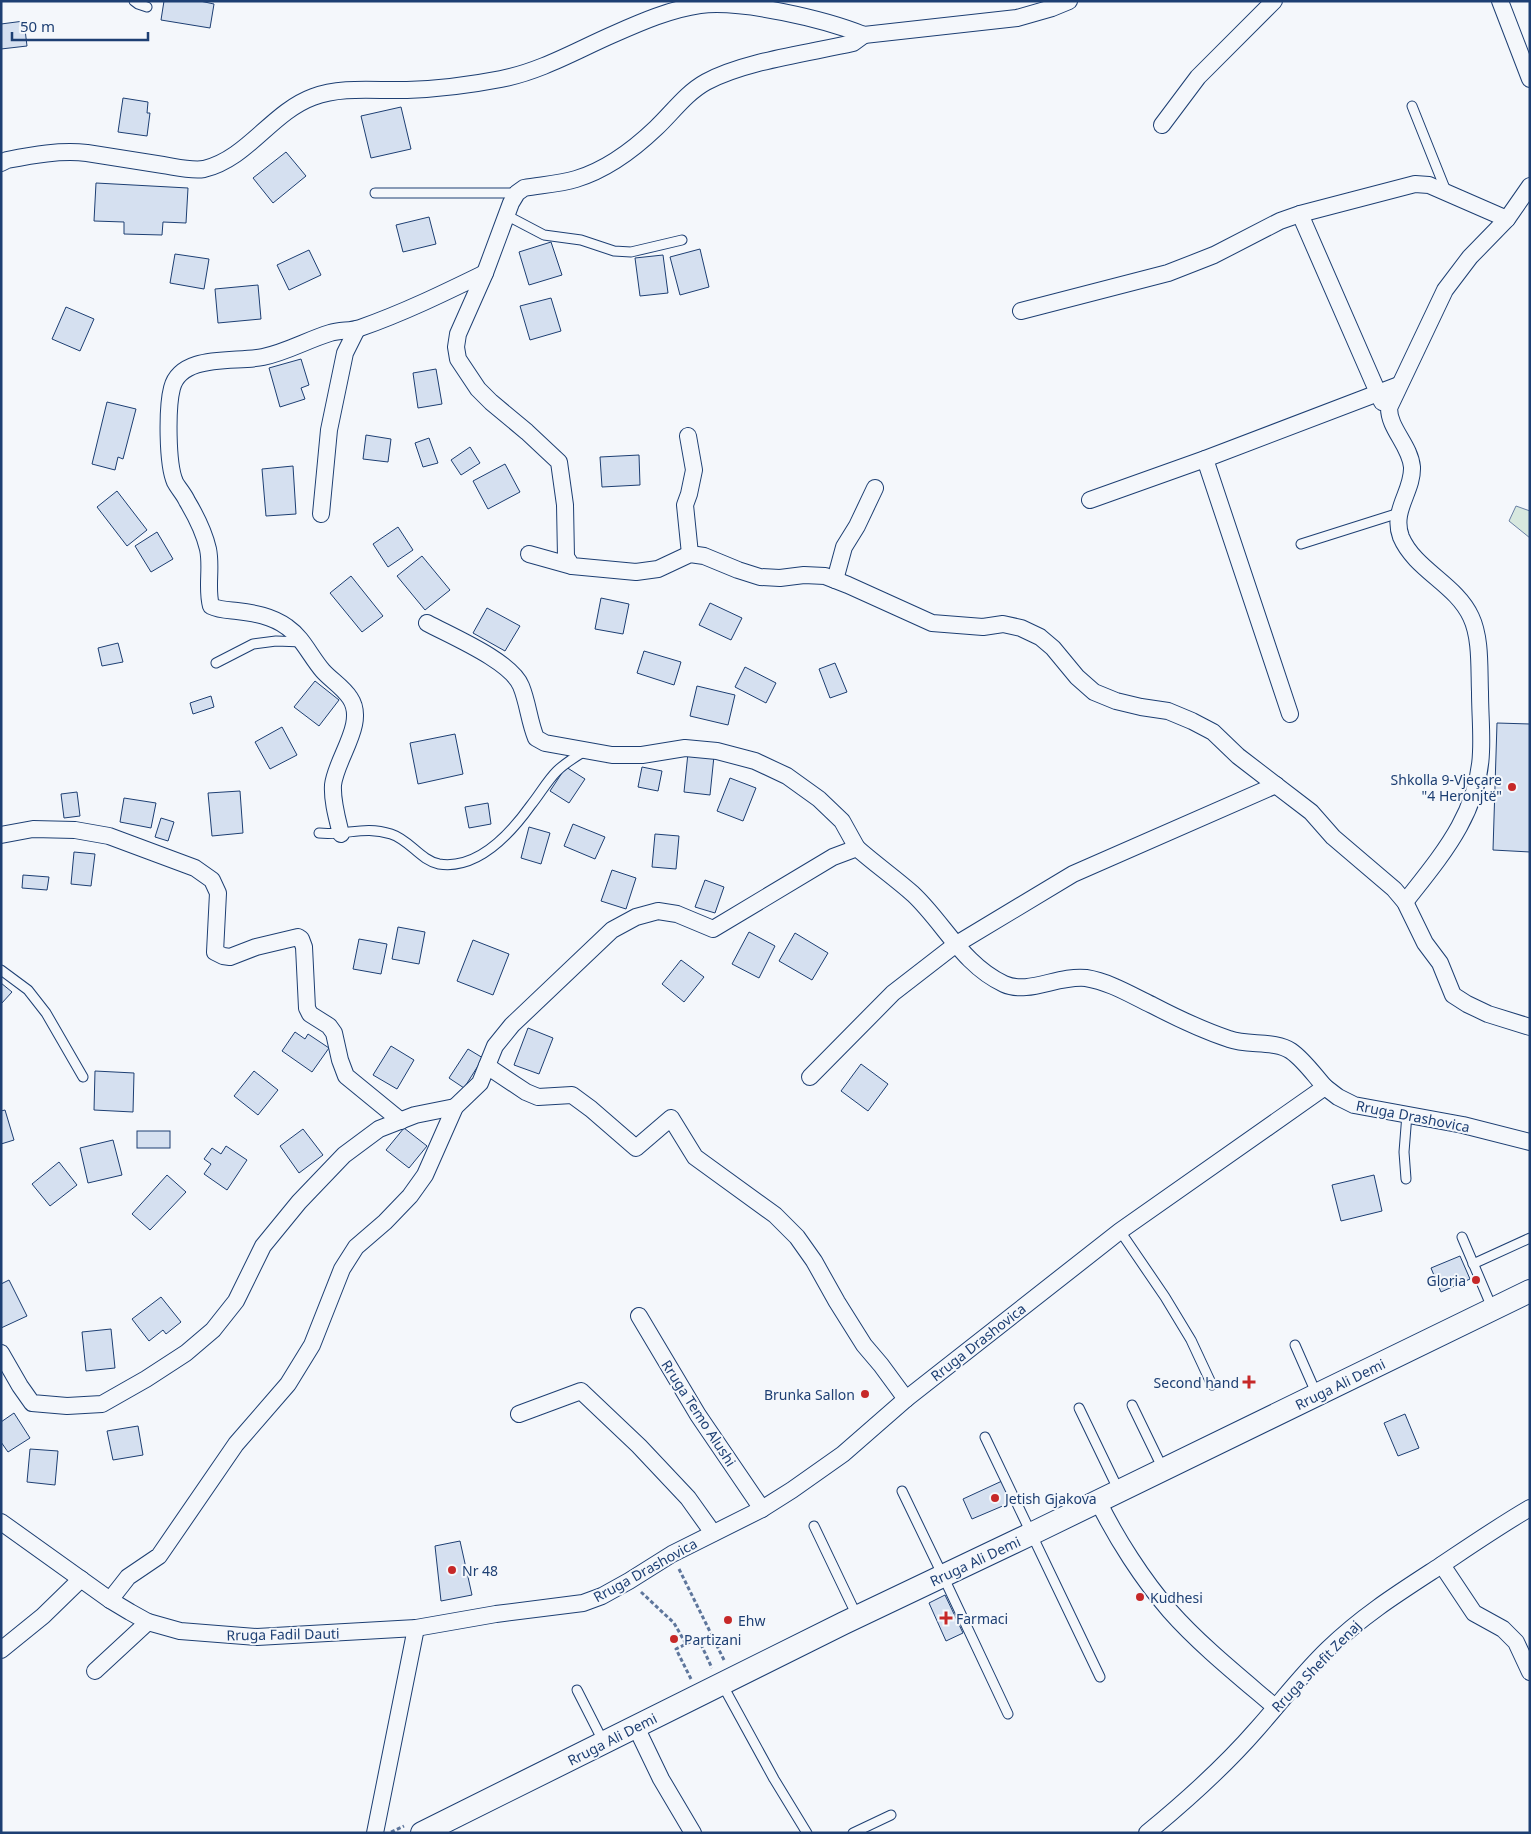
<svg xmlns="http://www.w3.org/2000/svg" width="1531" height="1834" font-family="'Noto Sans',sans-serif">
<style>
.green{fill:#d7e8df;stroke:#687fa3}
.building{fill:#d5e0f0;stroke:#1d3f73}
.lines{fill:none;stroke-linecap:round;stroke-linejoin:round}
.lane-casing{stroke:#1d3f73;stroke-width:11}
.street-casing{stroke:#1d3f73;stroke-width:18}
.secondary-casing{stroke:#1d3f73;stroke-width:24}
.path{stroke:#5e769c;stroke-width:3;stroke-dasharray:4 2.5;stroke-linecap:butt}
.lane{stroke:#f4f7fb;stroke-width:9}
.street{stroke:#f4f7fb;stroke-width:16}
.secondary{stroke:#f4f7fb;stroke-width:22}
.poi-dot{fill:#c62828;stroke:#f4f7fb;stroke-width:2}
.labels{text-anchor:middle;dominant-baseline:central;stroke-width:4;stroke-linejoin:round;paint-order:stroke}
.poi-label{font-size:14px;fill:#1d3f73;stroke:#f4f7fb;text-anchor:start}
.street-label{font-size:14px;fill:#1d3f73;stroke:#f4f7fb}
</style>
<rect width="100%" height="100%" fill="#f4f7fb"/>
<polygon class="green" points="1516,506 1530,511 1530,538 1509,521"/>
<g class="building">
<polygon points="164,1 200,1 214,4 210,28 161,20"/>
<polygon points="24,21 27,46 1,49 1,24"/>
<polygon points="123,98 148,102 147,113 150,113 147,136 118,132"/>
<polygon points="401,107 411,149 371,158 361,116"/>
<polygon points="286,152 306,176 273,203 253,178"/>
<polygon points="96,183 188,188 186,223 163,222 162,235 124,234 124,222 94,221"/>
<polygon points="429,217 436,244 403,252 396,225"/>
<polygon points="551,242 562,275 529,285 519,252"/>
<polygon points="700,249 709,287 680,295 670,257"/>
<polygon points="309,250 321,275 289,290 277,265"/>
<polygon points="175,254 209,259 204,289 170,283"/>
<polygon points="663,255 668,293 640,296 635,258"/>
<polygon points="258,285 261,319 218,323 215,289"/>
<polygon points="551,298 561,331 530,340 520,306"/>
<polygon points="66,307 94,319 80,351 52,339"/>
<polygon points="301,359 309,385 301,388 305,399 280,407 269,368"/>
<polygon points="436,369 442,404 418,408 413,373"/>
<polygon points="107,402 136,409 123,459 118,457 115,470 92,464"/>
<polygon points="366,435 391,439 388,462 363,459"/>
<polygon points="429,438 438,463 423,467 415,443"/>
<polygon points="470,447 480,463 461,475 451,460"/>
<polygon points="639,455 640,485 602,487 600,457"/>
<polygon points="505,464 520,492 488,509 473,481"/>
<polygon points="293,466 296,514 266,516 262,469"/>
<polygon points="117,491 147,530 127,546 97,507"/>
<polygon points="398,527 413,550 388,567 373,544"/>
<polygon points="157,532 173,559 151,572 135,546"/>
<polygon points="422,556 450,590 425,610 397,576"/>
<polygon points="351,576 383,616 362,632 330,593"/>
<polygon points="601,598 629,604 623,634 595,629"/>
<polygon points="710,603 742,618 731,640 699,625"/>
<polygon points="487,608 520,626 505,651 473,633"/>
<polygon points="118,643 123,662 102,666 98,648"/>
<polygon points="644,651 681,662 674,685 637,673"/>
<polygon points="835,663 847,692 830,698 819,669"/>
<polygon points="745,667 776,683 766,703 735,687"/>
<polygon points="315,681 339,700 319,726 294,707"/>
<polygon points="697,686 735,695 728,725 690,716"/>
<polygon points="211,696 214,707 193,714 190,703"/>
<polygon points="1497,723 1530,724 1530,852 1493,850"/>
<polygon points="282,727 297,755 270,769 255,742"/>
<polygon points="455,734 463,774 418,784 410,743"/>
<polygon points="688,753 714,756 710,795 684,792"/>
<polygon points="566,767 585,779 569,803 550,791"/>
<polygon points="642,767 662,771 658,791 638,787"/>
<polygon points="730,778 756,788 743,821 717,811"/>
<polygon points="240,791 243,833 212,836 208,793"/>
<polygon points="77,792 80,816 64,818 61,794"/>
<polygon points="124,798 156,803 151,828 120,822"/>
<polygon points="488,803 491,824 469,828 465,807"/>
<polygon points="161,818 174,822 168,841 155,837"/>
<polygon points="573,824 605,837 595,859 564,846"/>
<polygon points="529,827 550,833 541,864 521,858"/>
<polygon points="655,834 679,836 676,869 652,867"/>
<polygon points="74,852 95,854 91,886 71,884"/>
<polygon points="612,870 636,878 626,909 601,901"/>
<polygon points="23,875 49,877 47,890 22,888"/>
<polygon points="705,880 724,887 715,913 695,907"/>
<polygon points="398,927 425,932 419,964 392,959"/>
<polygon points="749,932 775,946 759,978 732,964"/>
<polygon points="795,933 828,953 812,980 779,961"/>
<polygon points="359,939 387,944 381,974 353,969"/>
<polygon points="473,940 509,954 493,995 457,981"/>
<polygon points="681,960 704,977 684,1002 662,984"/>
<polygon points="1,983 12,992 1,1004"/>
<polygon points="528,1028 553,1038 539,1074 514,1065"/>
<polygon points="295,1032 305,1039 308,1034 329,1048 312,1072 282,1051"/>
<polygon points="391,1046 414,1060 397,1089 373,1075"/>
<polygon points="468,1049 483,1058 464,1088 449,1078"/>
<polygon points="861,1064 888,1084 868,1111 841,1091"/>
<polygon points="95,1071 134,1073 133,1112 94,1110"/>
<polygon points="254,1071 278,1090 258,1115 234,1096"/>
<polygon points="5,1110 14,1140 1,1144 1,1111"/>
<polygon points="404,1128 427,1146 409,1168 386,1150"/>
<polygon points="303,1129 323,1155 299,1173 280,1146"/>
<rect x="137" y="1131" width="33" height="17"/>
<polygon points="113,1140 122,1175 88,1183 80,1148"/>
<polygon points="226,1146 247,1160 227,1190 204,1174 211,1164 204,1159 212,1148 221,1154"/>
<polygon points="59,1162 77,1185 50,1206 32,1184"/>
<polygon points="167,1175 186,1192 150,1230 132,1214"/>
<polygon points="1374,1175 1382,1211 1341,1221 1332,1185"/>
<polygon points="1460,1256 1470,1279 1441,1292 1431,1268"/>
<polygon points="9,1280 27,1316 1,1328 1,1284"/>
<polygon points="161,1297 181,1322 166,1334 163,1330 149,1341 132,1319"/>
<polygon points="111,1329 115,1368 86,1371 82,1332"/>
<polygon points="14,1413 30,1438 8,1452 1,1442 1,1422"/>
<polygon points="1405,1414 1419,1448 1398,1456 1384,1423"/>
<polygon points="138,1426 143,1455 113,1460 107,1431"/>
<polygon points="30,1449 58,1451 55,1485 27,1482"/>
<polygon points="1002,1481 1012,1502 972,1519 963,1499"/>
<polygon points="460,1541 472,1595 441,1601 435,1546"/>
<polygon points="945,1595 963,1633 946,1641 929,1603"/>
</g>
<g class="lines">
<g class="lane-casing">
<g id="lane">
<polyline points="134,1 138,4 147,7"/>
<polyline points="1412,106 1446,191"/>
<polyline points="375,193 517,193"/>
<polyline points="506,215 544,235 581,240 614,251 631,252 682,240"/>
<polyline points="1301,544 1399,513"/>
<polyline points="216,663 253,644 276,641 303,642"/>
<path d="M319,833c27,3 45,-8 72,1 19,6 29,26 48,30 39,6 72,-31 92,-59 9,-11 16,-24 26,-34 8,-8 18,-14 28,-20"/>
<polyline points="1,970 28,990 46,1013 83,1077"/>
<polyline points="1406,1179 1404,1152 1407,1114"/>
<polyline points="1120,1231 1165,1297 1191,1340 1212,1385"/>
<polyline points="1462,1237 1493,1310"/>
<polyline points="1473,1264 1530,1238"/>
<polyline points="1295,1345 1317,1395"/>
<polyline points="1132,1405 1163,1469"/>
<polyline points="1079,1408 1119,1491"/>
<polyline points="985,1437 1100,1677"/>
<polyline points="902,1491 943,1576 1008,1714"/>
<polyline points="814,1526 857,1616"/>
<polyline points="722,1684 774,1779 807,1833"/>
<polyline points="577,1690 604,1743"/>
<polyline points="853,1833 891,1815"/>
</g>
</g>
<g class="street-casing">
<g id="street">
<polyline points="1500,1 1530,79"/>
<path d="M864,35l-11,8c-44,10 -108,18 -147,39 -20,11 -34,31 -50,46 -23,22 -50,42 -80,51 -16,5 -35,6 -52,9l-7,5 -6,10 -26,70 -27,61 -2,13 2,12 20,30 13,13 36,30 32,30 6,43 1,52 6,9 64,6 22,-3 32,-15 14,2 34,14 22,7 20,1 24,-3 21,1 23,9 84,38 51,4 20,-3 18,4 19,9 13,11 24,29 17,15 22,9 25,6 27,4 24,10 21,11 25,24 73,56 22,25 61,52 11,13 20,41 15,20 13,32 14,9 21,10 42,13"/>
<polyline points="1162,125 1198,77 1274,1"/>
<path d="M1,163l6,-3c26,-5 53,-10 80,-7 26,4 51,8 76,12 13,2 28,6 41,4 43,-10 68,-57 109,-72 29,-11 63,-6 94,-7 32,-1 63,-5 94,-11 41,-8 76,-29 113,-45 27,-12 57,-25 86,-29 43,-5 124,14 164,30l153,-17 35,-10 17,-7"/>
<polyline points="1300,214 1382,402"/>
<polyline points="1021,311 1168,273 1214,255 1280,221 1300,214 1415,184 1429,185 1507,219"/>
<polyline points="688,436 694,470 689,494 685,505 690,554"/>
<polyline points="1205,459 1290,714"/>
<polyline points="1090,500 1205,459 1399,385"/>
<polyline points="321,514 329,430 345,353 357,329"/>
<polyline points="529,554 572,566"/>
<polyline points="835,580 844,547 857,526 875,488"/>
<path d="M427,623c24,13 84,38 94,63 7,17 8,35 15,52l9,5 67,12h30l43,-7 32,3 38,10 32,15 32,23 23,22 15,27"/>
<path d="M341,834c-4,-16 -9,-33 -8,-49 3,-27 34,-62 17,-87 -7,-11 -19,-18 -27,-27 -13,-15 -20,-33 -36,-44 -15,-11 -33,-14 -50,-16 -10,-1 -18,-1 -26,-5 -5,-18 1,-38 -3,-57 -4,-17 -12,-33 -21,-48 -3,-7 -9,-13 -12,-19 -8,-18 -8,-75 -3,-94 9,-35 64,-25 91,-31 24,-5 44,-17 67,-24 10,-3 21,-2 30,-5 43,-15 84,-35 125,-55"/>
<polyline points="1,835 33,829 75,830 109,836 195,868 212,880 218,893 215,952 223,956 230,957 256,947 298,937 301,939 304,947 307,1008 310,1014 329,1026 334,1033 340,1060 346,1076 401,1121"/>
<path d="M1405,902c36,-46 74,-89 76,-150 1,-20 -1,-40 -1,-60 -1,-24 1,-54 -9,-75 -15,-33 -56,-47 -70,-80 -10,-27 12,-45 11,-70 -2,-22 -23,-38 -23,-59l56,-118 25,-33 37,-38 23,-33"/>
<polyline points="487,1066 526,1092 538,1097 572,1095 591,1109 636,1148 671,1118 695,1157 775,1215 797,1237 814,1261 837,1302 864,1345 881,1365 906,1399"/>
<polyline points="810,1077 893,993 955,945 1073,874 1276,785"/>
<polyline points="639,1316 698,1415 762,1509"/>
<polyline points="1,1353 20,1386 32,1403 67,1406 102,1404 146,1379 186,1353 213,1330 236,1301 263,1246 299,1202 344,1155 379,1129 415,1115 455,1107"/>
<polyline points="519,1414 581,1391 639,1446 688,1498 713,1533"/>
<path d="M1098,1501c18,37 45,79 72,110 30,34 70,66 105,96"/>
<polyline points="1,1522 110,1600 130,1612 148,1622 180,1631 257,1637 416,1628 496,1614 583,1603 602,1596 629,1581 672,1554 762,1509 792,1490 843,1454 906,1399 1120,1231 1325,1087 1338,1097 1354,1105 1463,1125 1530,1142"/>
<polyline points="1442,1565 1474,1613 1503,1629 1516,1642 1530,1672"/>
<path d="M110,1600l18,-23 31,-21 77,-112 52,-60 24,-39 30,-76 14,-22 29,-25 25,-26 15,-21 30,-68 25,-24 15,-37 17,-21 100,-95 24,-13 22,-6 19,3 36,15 120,-72 24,-9c18,16 38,30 56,46 31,29 50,71 91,90 24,11 54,-9 82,-6 24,4 45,17 66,27 25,13 50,25 77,34 19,7 46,1 62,12 13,9 24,25 34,36"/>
<polyline points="1,1650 43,1616 81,1579"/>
<polyline points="95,1671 148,1622"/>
<polyline points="636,1727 661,1779 693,1833"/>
<polyline points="375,1833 416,1628"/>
<path d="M1147,1833c39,-32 77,-66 110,-104 24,-27 45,-55 71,-80 35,-34 72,-57 112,-83 30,-20 59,-40 90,-58"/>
</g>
</g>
<g class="secondary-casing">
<polyline id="secondary" points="422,1833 844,1623 1033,1533 1530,1291"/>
</g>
<g class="path">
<polyline points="679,1569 725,1662"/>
<polyline points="641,1592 674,1623 686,1644"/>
<polyline points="691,1679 676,1649 698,1638 712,1668"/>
<polyline points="391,1832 404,1826"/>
</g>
<use href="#lane" class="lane"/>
<use href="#street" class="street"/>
<use href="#secondary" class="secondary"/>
</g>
<g class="poi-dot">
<circle cx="1512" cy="787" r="5"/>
<circle cx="1476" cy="1280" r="5"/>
<path d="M1246.5 1374.5h5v5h5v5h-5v5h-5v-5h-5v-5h5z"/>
<circle cx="865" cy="1394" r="5"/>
<circle cx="995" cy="1498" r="5"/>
<circle cx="452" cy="1570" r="5"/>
<circle cx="1140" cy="1597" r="5"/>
<path d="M943.5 1610.5h5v5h5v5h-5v5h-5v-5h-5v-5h5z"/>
<circle cx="728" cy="1620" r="5"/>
<circle cx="674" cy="1639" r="5"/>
</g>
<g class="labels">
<g class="poi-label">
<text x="1502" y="779" text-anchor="end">Shkolla 9-Vjeçare<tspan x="1502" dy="16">"4 Heronjtë"</tspan></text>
<text x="1466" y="1280" text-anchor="end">Gloria</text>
<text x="1239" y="1382" text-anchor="end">Second hand</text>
<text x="855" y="1394" text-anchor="end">Brunka Sallon</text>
<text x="1005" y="1498">Jetish Gjakova</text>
<text x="462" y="1570">Nr 48</text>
<text x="1150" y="1597">Kudhesi</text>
<text x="956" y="1618">Farmaci</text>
<text x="738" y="1620">Ehw</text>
<text x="684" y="1639">Partizani</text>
</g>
<g class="street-label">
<text transform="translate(1413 1116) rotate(11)">Rruga Drashovica</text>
<text transform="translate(978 1342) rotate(-38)">Rruga Drashovica</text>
<text transform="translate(1340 1384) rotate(-26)">Rruga Ali Demi</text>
<text transform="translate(699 1413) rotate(57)">Rruga Temo Alushi</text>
<text transform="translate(975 1561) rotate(-25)">Rruga Ali Demi</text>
<text transform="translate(645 1570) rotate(-29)">Rruga Drashovica</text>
<text transform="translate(283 1634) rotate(-1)">Rruga Fadil Dauti</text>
<text transform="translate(1316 1666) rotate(-46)">Rruga Shefit Zenaj</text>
<text transform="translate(612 1739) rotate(-27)">Rruga Ali Demi</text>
</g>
</g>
<rect width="1531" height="1834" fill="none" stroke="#1d3f73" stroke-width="5"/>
<path d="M12 32v8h136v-8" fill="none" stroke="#1d3f73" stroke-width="2.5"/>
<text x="20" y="32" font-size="15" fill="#1d3f73" stroke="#f4f7fb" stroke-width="4" paint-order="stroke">50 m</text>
</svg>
